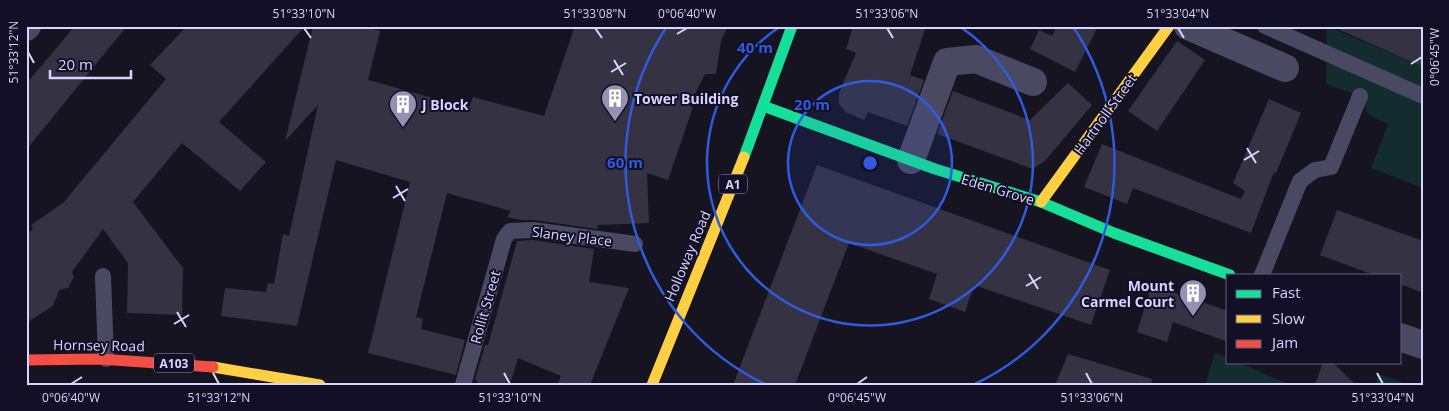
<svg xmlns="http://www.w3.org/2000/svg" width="1449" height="411" font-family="'Open Sans',sans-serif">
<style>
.green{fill:#132c2d}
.building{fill:#343243}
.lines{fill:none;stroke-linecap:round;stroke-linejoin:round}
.lane{stroke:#4a4962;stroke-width:16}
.street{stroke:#4a4962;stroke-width:28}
.fast{stroke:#16e098;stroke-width:11}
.slow{stroke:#ffcf43;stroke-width:11}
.jam{stroke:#f24e42;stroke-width:11}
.ticks{fill:none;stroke:#d9d4ff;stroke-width:2}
.ring{fill:none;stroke:#305bdc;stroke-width:2.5}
.labels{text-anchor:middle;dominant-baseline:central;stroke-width:4;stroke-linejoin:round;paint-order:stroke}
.shield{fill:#130f26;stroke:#9e99be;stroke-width:1}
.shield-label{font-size:12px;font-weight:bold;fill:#d9d4ff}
.poi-label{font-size:14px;font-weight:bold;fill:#d9d4ff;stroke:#130f26;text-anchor:start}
.street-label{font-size:14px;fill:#d9d4ff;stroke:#130f26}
.centre{fill:#305bdc;stroke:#130f26;stroke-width:2.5}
.ring-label{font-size:15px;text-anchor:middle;font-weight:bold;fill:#305bdc;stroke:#130f26;stroke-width:4;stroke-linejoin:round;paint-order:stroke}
.neatline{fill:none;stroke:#d9d4ff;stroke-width:2}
.ticks-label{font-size:12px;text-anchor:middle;fill:#d9d4ff}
</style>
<rect width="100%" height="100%" fill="#161421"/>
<g class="green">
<polygon points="1327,26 1423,67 1423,188 1371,168 1388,124 1369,115 1359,96 1326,84"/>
<polygon points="1215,353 1228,358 1228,362 1237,362 1291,385 1205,385"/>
<polygon points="1379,374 1409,385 1375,385"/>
</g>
<g class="building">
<polygon points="75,26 127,26 26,150 26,84"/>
<polygon points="187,26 305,26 219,122 266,162 240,191 182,143 133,202 183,268 182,315 127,313 128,263 103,229 72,272 74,277 68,288 59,290 53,306 26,323 26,234 33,229 31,225 63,203 166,79 150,65"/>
<polygon points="313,26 364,26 380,31 368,80 469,108 473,97 544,116 575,26 728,26 721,41 716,74 705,74 689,106 693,107 668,180 647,173 649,223 598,225 597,229 534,220 521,220 507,217 511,211 447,193 416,317 423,319 421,329 465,340 456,375 368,353 410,182 336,160 297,326 221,316 225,288 266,292 268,283 274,284 283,234 289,236 318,105 285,141"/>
<polygon points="853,26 926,26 910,75 924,80 907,126 868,112 864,120 846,112 839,104 839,93 856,53 846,49"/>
<polygon points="1057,26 1098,26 1075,72 1030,49 1039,30 1052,36"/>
<polygon points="1331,26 1423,26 1423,67"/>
<polygon points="1177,41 1205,60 1157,131 1128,111"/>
<polygon points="1068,83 1092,105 1045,161 1034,168 1030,168 937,134 953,91 1030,120"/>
<polygon points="1269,99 1301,113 1276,173 1274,172 1251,233 1133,188 1127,204 1084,187 1102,144 1241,199 1245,191 1233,183"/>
<polygon points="817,165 1110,270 1091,325 974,285 965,312 929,299 937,274 849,243 795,385 733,385"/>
<polygon points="1337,210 1423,241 1423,293 1400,284 1400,275 1374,275 1320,255"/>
<polygon points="533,240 594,249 589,282 629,288 590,385 557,385 561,376 518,358 511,381 507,379 505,385 480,385 475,379 485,345 488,345 517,241"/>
<polygon points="1152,285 1228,311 1228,342 1173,322 1167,342 1137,332"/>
<polygon points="1068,354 1152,379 1151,385 1055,385"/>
<polygon points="1323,362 1332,362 1356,385 1315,385"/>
</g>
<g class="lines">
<g class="lane">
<polyline points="1265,26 1423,96"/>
<polyline points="1262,275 1300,181 1315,170 1331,167 1360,96"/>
<polyline points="103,276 106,359"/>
<polyline points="463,385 504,239 510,231 533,230 635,244"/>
</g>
<g class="street">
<polyline points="1188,26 1285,68"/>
<polyline points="26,27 27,26"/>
<polyline points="911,160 947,62 976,59 1033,82"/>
<polyline points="1400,337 1423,345"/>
</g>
<g class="fast">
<polyline points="763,106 935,169 1041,202 1114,233 1230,275"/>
<polyline points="744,157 792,26"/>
</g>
<g class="slow">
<polyline points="1041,202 1169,26"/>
<polyline points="213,367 320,385"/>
<polyline points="652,385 744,157"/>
</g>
<polyline class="jam" points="26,360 100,359 213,367"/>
</g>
<path class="ticks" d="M304,28l7,10M595,28l7,10M887,28l6,10M1178,28l6,10M677,34l10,-6M28,52l6,11M614,60l9,15M1411,64l11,-7M611,72l15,-9M1247,148l9,15M1244,160l15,-9M396,186l9,15M393,198l15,-9M1029,274l9,15M1026,286l15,-9M177,312l9,15M174,324l15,-9M213,373l6,11M504,373l6,11M1086,373l6,11M1377,373l6,11M71,384l11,-7M857,384l10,-7"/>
<circle cx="870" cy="163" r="82" fill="#305bdc" fill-opacity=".12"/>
<g class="ring">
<circle cx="870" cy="163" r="82"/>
<path d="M959 26A163 163 0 1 1 781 26"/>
<path d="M765 384A245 245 0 0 1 666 28M1074 28A245 245 0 0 1 975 384"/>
</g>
<defs>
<g id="building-pin" transform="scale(1.4375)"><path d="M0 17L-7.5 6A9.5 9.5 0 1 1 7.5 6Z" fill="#9591b1" stroke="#130f26"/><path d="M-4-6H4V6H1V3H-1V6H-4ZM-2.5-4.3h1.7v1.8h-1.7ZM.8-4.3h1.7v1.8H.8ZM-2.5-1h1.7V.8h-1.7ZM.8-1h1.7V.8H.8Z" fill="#fff"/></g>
</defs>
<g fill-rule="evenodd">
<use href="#building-pin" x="615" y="98"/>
<use href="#building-pin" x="403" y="104"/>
<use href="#building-pin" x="1193" y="293"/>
</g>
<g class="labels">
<g class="shield">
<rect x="719" y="174.5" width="28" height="19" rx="4"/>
<rect x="154" y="353.5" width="40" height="19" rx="4"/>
</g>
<g class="shield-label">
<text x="733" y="184">A1</text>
<text x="174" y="363">A103</text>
</g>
<g class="poi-label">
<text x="634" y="98">Tower Building</text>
<text x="422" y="104">J Block</text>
<text x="1174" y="285" text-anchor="end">Mount<tspan x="1174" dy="16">Carmel Court</tspan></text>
</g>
<g class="street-label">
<text transform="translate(1105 114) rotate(-54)">Hartnoll Street</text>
<text transform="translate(998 189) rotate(17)">Eden Grove</text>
<text transform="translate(572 236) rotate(7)">Slaney Place</text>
<text transform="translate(687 256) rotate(-67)">Holloway Road</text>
<text transform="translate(485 307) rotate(-74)">Rollit Street</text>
<text transform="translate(99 345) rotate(1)">Hornsey Road</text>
</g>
</g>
<circle cx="870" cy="163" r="8" class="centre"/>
<g class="ring-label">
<text x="755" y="53">40 m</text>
<text x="812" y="110">20 m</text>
<text x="625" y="168">60 m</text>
</g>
<rect width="1449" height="411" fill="none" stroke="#130f26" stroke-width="55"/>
<rect x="1226" y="274" width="175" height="90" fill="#130f26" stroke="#625e7d"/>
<rect x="1236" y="290" width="25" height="8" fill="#16e098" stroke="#625e7d"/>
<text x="1272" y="298" font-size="15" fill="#d9d4ff">Fast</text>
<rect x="1236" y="315" width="25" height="8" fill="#ffcf43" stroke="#625e7d"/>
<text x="1272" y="324" font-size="15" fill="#d9d4ff">Slow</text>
<rect x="1236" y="340" width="25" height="8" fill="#f24e42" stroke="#625e7d"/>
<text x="1272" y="348" font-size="15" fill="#d9d4ff">Jam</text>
<path d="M50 70v8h81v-8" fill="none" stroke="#d9d4ff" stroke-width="2.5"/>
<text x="58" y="70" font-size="15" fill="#d9d4ff" stroke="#130f26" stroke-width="4" paint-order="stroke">20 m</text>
<rect x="28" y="28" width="1394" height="356" class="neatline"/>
<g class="ticks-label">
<text x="304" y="18">51°33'10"N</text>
<text x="595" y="18">51°33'08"N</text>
<text x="687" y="18">0°06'40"W</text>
<text x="887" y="18">51°33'06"N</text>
<text x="1178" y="18">51°33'04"N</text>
<text transform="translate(14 52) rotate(-90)" y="4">51°33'12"N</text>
<text transform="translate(1435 57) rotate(-90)" y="4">0°06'45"W</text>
<text x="71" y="402">0°06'40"W</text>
<text x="219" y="402">51°33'12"N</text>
<text x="510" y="402">51°33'10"N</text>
<text x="857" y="402">0°06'45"W</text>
<text x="1092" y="402">51°33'06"N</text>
<text x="1383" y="402">51°33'04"N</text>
</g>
</svg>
